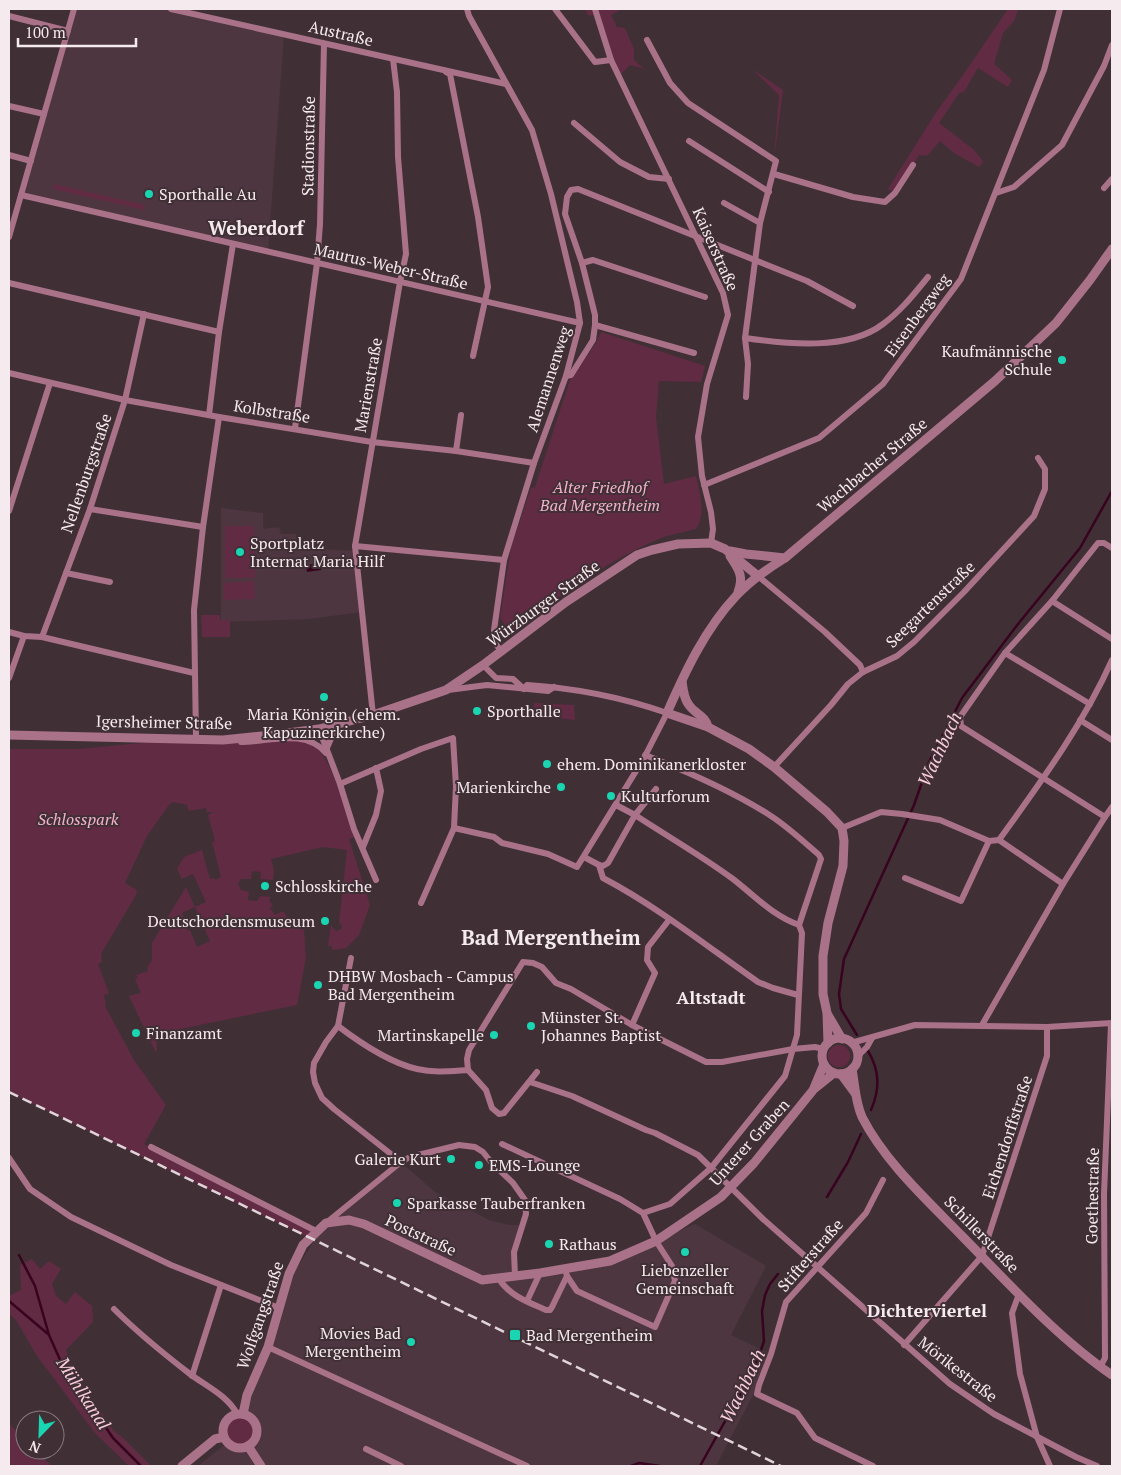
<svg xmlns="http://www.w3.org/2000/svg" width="1121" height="1475" font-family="'PT Serif',serif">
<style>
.built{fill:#4d363f}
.green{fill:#612b43}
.water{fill:#38031f}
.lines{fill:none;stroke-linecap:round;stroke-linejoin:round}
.stream{stroke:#38031f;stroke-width:2.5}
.minor{stroke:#aa7288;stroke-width:6}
.tertiary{stroke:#aa7288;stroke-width:9}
.rail{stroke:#e0d4d9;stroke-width:2.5;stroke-dasharray:10 5;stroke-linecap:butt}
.poi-dot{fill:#1ad5b2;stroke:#403036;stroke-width:2}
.labels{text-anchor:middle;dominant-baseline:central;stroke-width:4;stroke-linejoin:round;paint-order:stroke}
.street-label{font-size:16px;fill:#f5eaee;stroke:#403036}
.poi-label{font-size:16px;fill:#f5eaee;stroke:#403036;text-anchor:start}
.park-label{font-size:16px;font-style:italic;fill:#f4b1cb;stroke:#403036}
.water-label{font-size:18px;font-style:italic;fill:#fbcddd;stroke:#403036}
.neighbourhood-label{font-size:18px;font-weight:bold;fill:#f5eaee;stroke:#403036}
.quarter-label{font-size:19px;font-weight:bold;fill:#f5eaee;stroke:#403036}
.district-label{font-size:21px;font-weight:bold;fill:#f5eaee;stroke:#403036}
</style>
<rect width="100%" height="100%" fill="#403036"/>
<g class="built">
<polygon points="74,9 171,9 284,34 268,252 21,195"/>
<polygon points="221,508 263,513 263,529 279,527 281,534 296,534 299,548 355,551 362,612 309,619 221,622"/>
<polygon points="403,1164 435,1192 489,1220 509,1225 523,1225 514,1252 515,1276 610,1261 695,1224 766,1266 731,1335 769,1353 754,1393 716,1466 198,1466 223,1446 250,1449 255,1439 257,1429 251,1417 241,1412 292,1276 319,1233"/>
</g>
<g class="green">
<polygon points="585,9 622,9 611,15 617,27 625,28 634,49 634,60 644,69 630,65 619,76 597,16 588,15"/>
<polygon points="1008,9 1018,10 1014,21 1003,33 994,64 1012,80 1008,87 978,68 964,92 959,93 939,123 973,149 983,161 979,167 954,153 940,141 927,156 919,155 895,193 888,189 935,114 970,65"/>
<polygon points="752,69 783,90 774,159 779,95"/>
<polygon points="54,184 145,205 144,210 53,189"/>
<path d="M601,332l104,34 -4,16 -42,-1 -3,36 8,67 32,-8c4,17 10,39 0,53 -12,3 -25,5 -37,10 -54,22 -102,60 -150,93l-9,-15 11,-69 20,-60 4,-1 35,-107 26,-37z"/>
<polygon points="225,526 254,526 255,578 225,578"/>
<polygon points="254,581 255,599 224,600 224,583"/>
<polygon points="201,615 220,615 220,620 230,620 230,637 202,637"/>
<polygon points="534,703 574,705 575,720 533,715"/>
<path d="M193,738c28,0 97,-5 119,6 18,9 36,73 43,93l-6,2 21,66 -11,30 -13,13 -14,2v-4h-4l3,-20 5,5 3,-1 3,-2 -1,-4 -2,-1 8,-73 -24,-3 -52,12 3,12 -1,9 -13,-1 1,-7 -9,-1 -1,8h-10l-3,5 3,6 8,2 -1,8 9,1 3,-5 11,1 -2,3 4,6 -3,2 5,7 8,-4 10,15 11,4 2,27 -9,48 -141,29 1,17h-2l-26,-55 12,-3 -6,-14 3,-1 -2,-3 12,-4 -1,-3 5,-8v-17l34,-56 9,20 -13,6 4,10 -1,1 3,7 2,-1 7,17 13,-6 -15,-34 11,-5 -13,-28 -11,5 -5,-10 7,-12 18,-7 8,29 4,-1 1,2 6,-3 -9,-35 3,-1 -7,-26 4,-2 -1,-1h-4l-1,-4 -17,3 -2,-6 -14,-3 -4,3 -22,31 -22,47 12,7 -1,5 -35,59 1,8 -4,2 11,29 -5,2 2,10 -1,1 29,54 32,45 -22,39 172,87 -7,7 -300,-146v-343h70z"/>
<circle cx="839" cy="1056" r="11"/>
<polygon points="32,1259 40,1269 49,1261 61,1269 52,1284 56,1296 66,1304 75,1292 92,1306 93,1322 66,1350 71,1367 113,1430 123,1438 151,1466 129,1466 95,1433 37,1356 16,1320 9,1314 9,1296 21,1290 20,1265"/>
<circle cx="240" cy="1431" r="17"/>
<polygon points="9,1424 25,1440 25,1450 34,1450 52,1466 9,1466"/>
</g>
<polygon class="water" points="321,563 321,570 307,572 306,565"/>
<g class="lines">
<g class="stream">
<polyline points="857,1035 841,1009 839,994 844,959 914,805 929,762 962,698 1018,624 1080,548 1112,491"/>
<path d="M868,1051c12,20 12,38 3,59"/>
<polyline points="827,1197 848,1162 861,1134"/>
<polyline points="19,1255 35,1286 49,1335 61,1362 113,1438 141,1466"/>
<polyline points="9,1301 48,1334"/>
<polyline points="631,1466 639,1463 660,1466"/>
<polyline points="700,1466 752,1373 759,1356 764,1341 762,1311 765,1295 770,1284 778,1274"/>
</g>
<g class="minor">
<polyline points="171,9 506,84"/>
<polyline points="467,9 469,16 532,130 551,194 577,302 580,323 566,376 534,463 504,560 494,630 495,643 501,651"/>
<polyline points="555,9 595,62 611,60"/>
<polyline points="595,9 611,60 723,293 728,315 707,384 698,437 702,476 711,512 713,529 711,543"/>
<polyline points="9,16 68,31"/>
<polyline points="647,40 670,83 688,103 776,161 760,223 745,338 748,364 746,397"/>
<polyline points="446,72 450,74 478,217 488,287 473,356"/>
<polyline points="9,106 44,114"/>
<polyline points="574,123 620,162 649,177 669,179"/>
<polyline points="689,141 769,192"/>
<polyline points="9,155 31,161"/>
<polyline points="774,174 853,197 885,202 895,193 913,165"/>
<polyline points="1104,188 1112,179"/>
<polyline points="996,193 1014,187 1062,145 1104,66 1112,45"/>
<polyline points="21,195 580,323"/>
<polyline points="724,203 760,223"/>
<polyline points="9,237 74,9"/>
<polyline points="582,263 593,260 705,297"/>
<polyline points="9,283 219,332"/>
<polyline points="595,325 694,353"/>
<path d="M745,338c41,6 103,13 138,-14 18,-13 31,-30 45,-47"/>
<polyline points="9,373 125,400 219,417 372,442 456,451 534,463"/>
<polyline points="566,376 571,375 593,340 595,325 595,315 582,263 565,214 567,197 571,190 578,189 807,281 853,306"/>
<polyline points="209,415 219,332 233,244"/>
<polyline points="295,428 317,263 320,224 324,44"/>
<polyline points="456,451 461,415"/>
<polyline points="704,485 819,438 883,384 961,279 1044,70 1060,9"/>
<polyline points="90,509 203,527"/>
<polyline points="9,511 50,383"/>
<polyline points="355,546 504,560"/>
<polyline points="66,573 110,582"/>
<polyline points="758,576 825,632 860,665 863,672"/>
<polyline points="1052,601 1112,639"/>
<polyline points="9,632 24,636 42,637 194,673"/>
<polyline points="42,637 90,509 125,400 144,314"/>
<polyline points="1005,653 1090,704"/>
<polyline points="9,678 24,636"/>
<polyline points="448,690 487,685 548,691 554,687"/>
<polyline points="373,715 355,546 400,282 406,254 398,157 397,92 393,59"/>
<polyline points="1080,720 1112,740"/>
<polyline points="319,729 340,784 354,829 376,880"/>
<polyline points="196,738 194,610 203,527 219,417"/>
<path d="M241,742c28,0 64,-14 85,11"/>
<polyline points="326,750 337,725"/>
<polyline points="774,767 831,705 848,684 863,672 897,656 914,642 964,592 1034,516 1045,489 1045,469 1038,458"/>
<polyline points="340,784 421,749 453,738 456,786 454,828 421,903"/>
<path d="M656,789l-21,26c32,21 67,41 98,64 22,17 40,37 66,46"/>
<polyline points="1105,817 961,726 960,717 1005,653 1052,601 1098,543 1104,543 1112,548"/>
<path d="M454,828l40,9 8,6 46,11 29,13 67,-109 23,-45c-46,-16 -92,-25 -140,-28l-3,4 -11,-10 -17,-1 -13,-13"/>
<polyline points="842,828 881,812 902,814 940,820 989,841 999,840 1063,884"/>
<path d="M999,840c41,-57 84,-115 113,-180"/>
<polyline points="363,847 376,815 381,791 376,768"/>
<path d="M584,857l15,8 4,13c55,29 105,69 155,104l15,6 25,7"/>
<polyline points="599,865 603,866 608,863 635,815 616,805"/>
<polyline points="905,878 961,901 989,841"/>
<polyline points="351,958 338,1026 326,1042 314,1063 313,1072 315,1083 322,1098 334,1109 401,1162"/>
<polyline points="632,1025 655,973 647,960 648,947 669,920"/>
<polyline points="982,1025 1063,884 1105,817 1112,807"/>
<path d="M338,1026c21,16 53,37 79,43 17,4 34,2 51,1"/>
<polyline points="851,1043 915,1025 1047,1027 1112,1023"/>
<polyline points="857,1057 867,1047 872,1038"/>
<polyline points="468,1070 467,1059 469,1050 523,962 533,963 542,967 556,983 571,989 632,1025 706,1062 722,1062 793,1049 815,1047 824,1049"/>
<polyline points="468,1070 486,1090 492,1108 499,1114 504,1113 537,1072"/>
<polyline points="530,1082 572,1096 646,1130 655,1133 698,1155 763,1219 950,1384 994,1414 1076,1457 1097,1466"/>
<polyline points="502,1144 620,1199 643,1213 656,1241 672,1266 675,1281 655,1327 577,1291 567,1276 565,1269"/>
<polyline points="151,1147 316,1231"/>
<polyline points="9,1158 30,1189 71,1217 171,1265 279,1308"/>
<path d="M643,1213l27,-9 41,-36 74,-92 12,-41 5,-102 -3,-8 22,-66 -2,-4c-15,-13 -31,-28 -48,-39 -37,-24 -85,-45 -126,-61"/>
<polyline points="326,1223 401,1162 410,1157 459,1145 475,1147 483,1152 491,1162 513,1183 525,1200 526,1214 514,1252 515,1276"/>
<path d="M499,1279c11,17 29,23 47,31h4l2,-3 15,-31"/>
<polyline points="1019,1294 1012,1313 1020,1374 1037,1437 1050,1466"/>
<polyline points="527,1301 540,1273"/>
<path d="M114,1309c24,24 50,45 76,65 16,12 38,22 47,40"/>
<polyline points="904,1345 982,1256 1047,1056 1047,1027"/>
<polyline points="268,1347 527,1466"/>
<polyline points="1100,1367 1105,1358 1104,1194 1111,1024"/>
<polyline points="192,1376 221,1285"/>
<polyline points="366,1449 401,1466"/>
<polyline points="873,1466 815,1438 797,1413 757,1394 759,1385 771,1354 786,1302 866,1213 883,1180"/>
</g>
<g class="tertiary">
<polyline points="730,551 746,554 785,558"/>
<path d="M730,556c9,14 14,20 8,36"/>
<path d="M682,681c1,8 2,18 7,24 6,9 17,11 19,22"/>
<polyline points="9,735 223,740 272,735 319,729 373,715 446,690 483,665 566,602 637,555 652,550 678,544 711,543 725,549 758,576"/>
<polyline points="828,1015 842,1039"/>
<circle cx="840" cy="1056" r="18"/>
<path d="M828,1043l-1,-30 -4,-19v-38l5,-33 15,-57 1,-25 -2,-13 -15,-16 -53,-45 -25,-18 -41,-22 -41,-14c18,-41 38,-84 69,-117 14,-15 31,-27 49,-38l210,-177 61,-58 34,-43 22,-31"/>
<path d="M852,1069c3,16 3,32 10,48 23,45 65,83 100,119 46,47 96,102 150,139"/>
<polyline points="841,1074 855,1093"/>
<polyline points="814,1088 824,1064"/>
<polyline points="243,1414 247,1395 268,1347 289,1274 303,1245 326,1223 349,1220 364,1224 482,1280 540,1273 610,1261 656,1241 721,1197 754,1163 814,1089 834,1073"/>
<circle cx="240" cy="1431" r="17"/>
<polyline points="248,1446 261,1466"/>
<polyline points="182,1466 215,1439 224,1437"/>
</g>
<polyline class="rail" points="9,1092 781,1466"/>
</g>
<g class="poi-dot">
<circle cx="149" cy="194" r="5"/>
<circle cx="1062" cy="360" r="5"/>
<circle cx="240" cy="552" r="5"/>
<circle cx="324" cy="697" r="5"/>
<circle cx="477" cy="711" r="5"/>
<circle cx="547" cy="764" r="5"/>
<circle cx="561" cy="787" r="5"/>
<circle cx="611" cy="796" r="5"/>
<circle cx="265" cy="886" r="5"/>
<circle cx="325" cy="921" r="5"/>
<circle cx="318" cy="985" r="5"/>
<circle cx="531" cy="1026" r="5"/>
<circle cx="136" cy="1033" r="5"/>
<circle cx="494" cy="1035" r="5"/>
<circle cx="451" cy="1159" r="5"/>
<circle cx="479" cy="1165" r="5"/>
<circle cx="397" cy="1203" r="5"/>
<circle cx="549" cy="1244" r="5"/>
<circle cx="685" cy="1252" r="5"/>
<rect x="509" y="1329" width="12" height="12" rx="2.5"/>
<circle cx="411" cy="1342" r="5"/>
</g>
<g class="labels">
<g class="street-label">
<text transform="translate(341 33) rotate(13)">Austraße</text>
<text transform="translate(308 146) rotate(-89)">Stadionstraße</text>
<text transform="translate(716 249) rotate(66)">Kaiserstraße</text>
<text transform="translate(391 266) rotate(13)">Maurus-Weber-Straße</text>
<text transform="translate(917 315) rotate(-54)">Eisenbergweg</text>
<text transform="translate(548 379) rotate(-72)">Alemannenweg</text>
<text transform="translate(368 385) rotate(-80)">Marienstraße</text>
<text transform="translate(272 411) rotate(9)">Kolbstraße</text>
<text transform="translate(872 465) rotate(-40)">Wachbacher Straße</text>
<text transform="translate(86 473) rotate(-71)">Nellenburgstraße</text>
<text transform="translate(543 603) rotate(-36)">Würzburger Straße</text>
<text transform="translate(930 604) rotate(-44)">Seegartenstraße</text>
<text transform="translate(164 722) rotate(1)">Igersheimer Straße</text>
<text transform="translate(1007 1137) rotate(-72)">Eichendorffstraße</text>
<text transform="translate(749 1142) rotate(-48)">Unterer Graben</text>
<text transform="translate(1092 1196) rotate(-89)">Goethestraße</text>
<text transform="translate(982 1234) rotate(46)">Schillerstraße</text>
<text transform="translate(421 1235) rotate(25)">Poststraße</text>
<text transform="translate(810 1255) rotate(-49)">Stifterstraße</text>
<text transform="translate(260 1315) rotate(-71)">Wolfgangstraße</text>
<text transform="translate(958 1369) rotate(38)">Mörikestraße</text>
</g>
<g class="poi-label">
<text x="159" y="194">Sporthalle Au</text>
<text x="1052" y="351" text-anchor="end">Kaufmännische<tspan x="1052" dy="18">Schule</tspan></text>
<text x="250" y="543">Sportplatz<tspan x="250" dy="18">Internat Maria Hilf</tspan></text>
<text x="487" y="711">Sporthalle</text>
<text x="324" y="714" text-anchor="middle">Maria Königin (ehem.<tspan x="324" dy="18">Kapuzinerkirche)</tspan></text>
<text x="557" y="764">ehem. Dominikanerkloster</text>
<text x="551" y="787" text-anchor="end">Marienkirche</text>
<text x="621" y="796">Kulturforum</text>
<text x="275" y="886">Schlosskirche</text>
<text x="315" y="921" text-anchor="end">Deutschordensmuseum</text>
<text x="328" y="976">DHBW Mosbach - Campus<tspan x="328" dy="18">Bad Mergentheim</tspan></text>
<text x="541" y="1017">Münster St.<tspan x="541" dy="18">Johannes Baptist</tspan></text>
<text x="146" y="1033">Finanzamt</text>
<text x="484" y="1035" text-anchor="end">Martinskapelle</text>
<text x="441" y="1159" text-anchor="end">Galerie Kurt</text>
<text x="489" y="1165">EMS-Lounge</text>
<text x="407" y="1203">Sparkasse Tauberfranken</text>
<text x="559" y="1244">Rathaus</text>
<text x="685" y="1270" text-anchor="middle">Liebenzeller<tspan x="685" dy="18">Gemeinschaft</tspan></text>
<text x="401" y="1333" text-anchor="end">Movies Bad<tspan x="401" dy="18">Mergentheim</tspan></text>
<text x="526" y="1335">Bad Mergentheim</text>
</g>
<g class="park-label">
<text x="600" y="487">Alter Friedhof<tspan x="600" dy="18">Bad Mergentheim</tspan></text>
<text x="78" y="819">Schlosspark</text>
</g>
<g class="water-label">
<text transform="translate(939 749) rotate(-65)">Wachbach</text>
<text transform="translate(742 1386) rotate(-64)">Wachbach</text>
<text transform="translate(84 1393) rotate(57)">Mühlkanal</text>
</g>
<g class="neighbourhood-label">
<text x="711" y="997">Altstadt</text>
<text x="927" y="1310">Dichterviertel</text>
</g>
<g class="quarter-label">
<text x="256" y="227">Weberdorf</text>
</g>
<g class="district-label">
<text x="551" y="937">Bad Mergentheim</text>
</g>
</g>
<rect width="1121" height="1475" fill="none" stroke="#f5eaee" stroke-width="20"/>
<g transform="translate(40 1435) rotate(203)"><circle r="24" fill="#403036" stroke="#887a80"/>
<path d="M0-4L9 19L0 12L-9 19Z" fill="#1ad5b2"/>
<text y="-8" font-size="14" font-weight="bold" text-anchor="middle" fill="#f5eaee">N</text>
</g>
<path d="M18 38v8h118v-8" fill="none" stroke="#f5eaee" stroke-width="2.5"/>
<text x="25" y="38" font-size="15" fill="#f5eaee" stroke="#403036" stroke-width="4" paint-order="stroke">100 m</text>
</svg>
